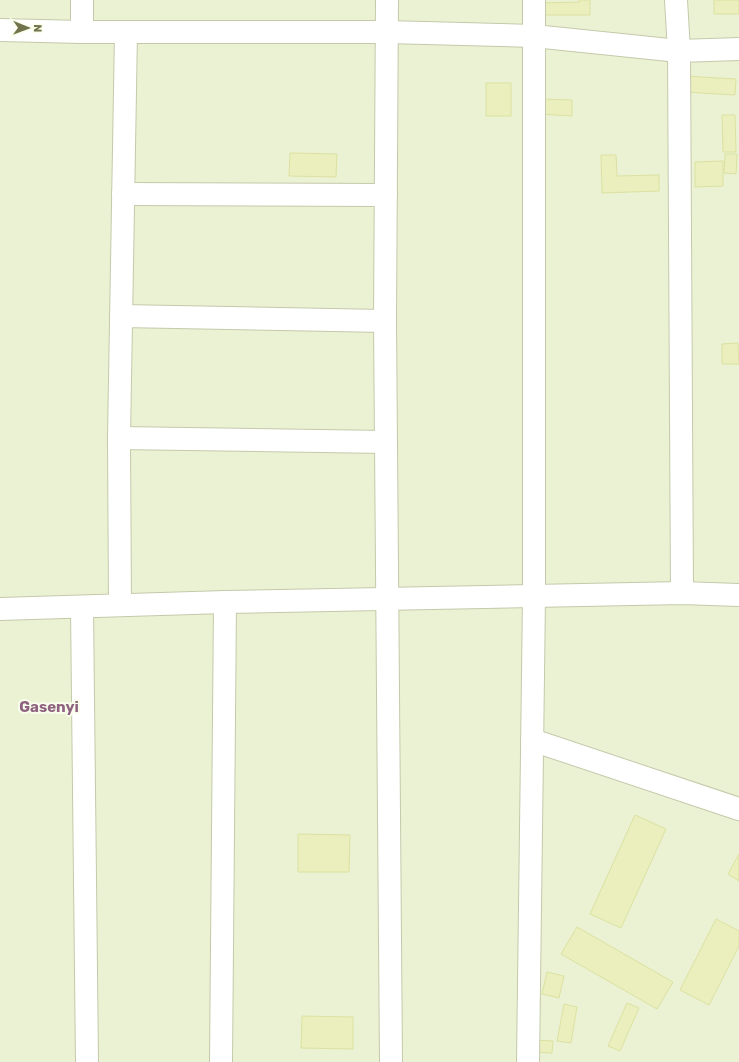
<svg xmlns="http://www.w3.org/2000/svg" width="739" height="1062" font-family="Rubik,sans-serif">
<style>
.residential{fill:#ebf2d4}
.building{fill:#ebefbe;stroke:#dce1a0}
.lines{fill:none;stroke-linecap:round;stroke-linejoin:round}
.minor-casing{stroke:#c5c9aa;stroke-width:24}
.minor{stroke:#fff;stroke-width:22}
.labels{text-anchor:middle;dominant-baseline:central;stroke-width:4;stroke-linejoin:round;paint-order:stroke}
.district-label{font-size:15px;font-weight:bold;fill:#8f6380;stroke:#f9feeb}
</style>
<rect width="100%" height="100%" fill="#f5fbe5"/>
<rect class="residential" x="0" y="0" width="739" height="1062"/>
<g class="building">
<polygon points="579,0 590,0 590,15 539,15 539,3 580,2"/>
<rect x="714" y="0" width="25" height="14"/>
<polygon points="685,76 736,79 735,95 684,92"/>
<rect x="486" y="83" width="25" height="33"/>
<polygon points="541,99 572,100 572,116 540,114"/>
<polygon points="722,115 735,115 736,152 723,152"/>
<polygon points="290,153 337,154 336,177 289,176"/>
<polygon points="725,154 737,154 736,174 724,173"/>
<polygon points="601,155 616,155 617,176 659,175 659,191 602,193"/>
<polygon points="723,161 723,186 695,187 695,162"/>
<polygon points="738,343 739,364 722,364 722,344"/>
<polygon points="635,815 666,829 621,928 590,914"/>
<polygon points="298,834 350,835 349,872 298,872"/>
<polygon points="739,854 739,881 728,874"/>
<polygon points="716,919 739,931 739,946 709,1005 680,990"/>
<polygon points="577,927 673,982 657,1009 561,954"/>
<polygon points="547,972 564,976 559,998 542,994"/>
<polygon points="627,1003 639,1008 620,1051 608,1046"/>
<polygon points="564,1004 577,1007 571,1043 557,1041"/>
<polygon points="302,1016 353,1017 353,1049 301,1048"/>
<polygon points="534,1040 553,1041 552,1053 533,1052"/>
</g>
<g class="lines">
<g class="minor-casing">
<g id="minor">
<polyline points="387,0 385,321 391,1062"/>
<polyline points="676,0 679,51 682,593"/>
<polyline points="0,30 82,32 387,32 534,36 679,51 739,49"/>
<polyline points="82,32 82,0"/>
<polyline points="123,194 386,195"/>
<polyline points="121,316 385,321"/>
<polyline points="119,438 386,442"/>
<polyline points="120,605 119,438 126,32"/>
<polyline points="82,607 87,1062"/>
<polyline points="0,609 225,602 682,593 739,595"/>
<polyline points="532,740 739,809"/>
<polyline points="221,1062 225,602"/>
<polyline points="528,1062 534,597 534,0"/>
</g>
</g>
<use href="#minor" class="minor"/>
</g>
<g class="labels">
<g class="district-label">
<text x="49" y="707">Gasenyi</text>
</g>
</g>
<g transform="translate(28 28) rotate(91)" stroke="#f9feeb" stroke-width="3" paint-order="stroke">
<path d="M0-3L7 15L0 10L-7 15Z" fill="#71734c"/>
<text y="-6" font-size="11" font-weight="bold" text-anchor="middle" fill="#71734c">N</text>
</g>
</svg>
